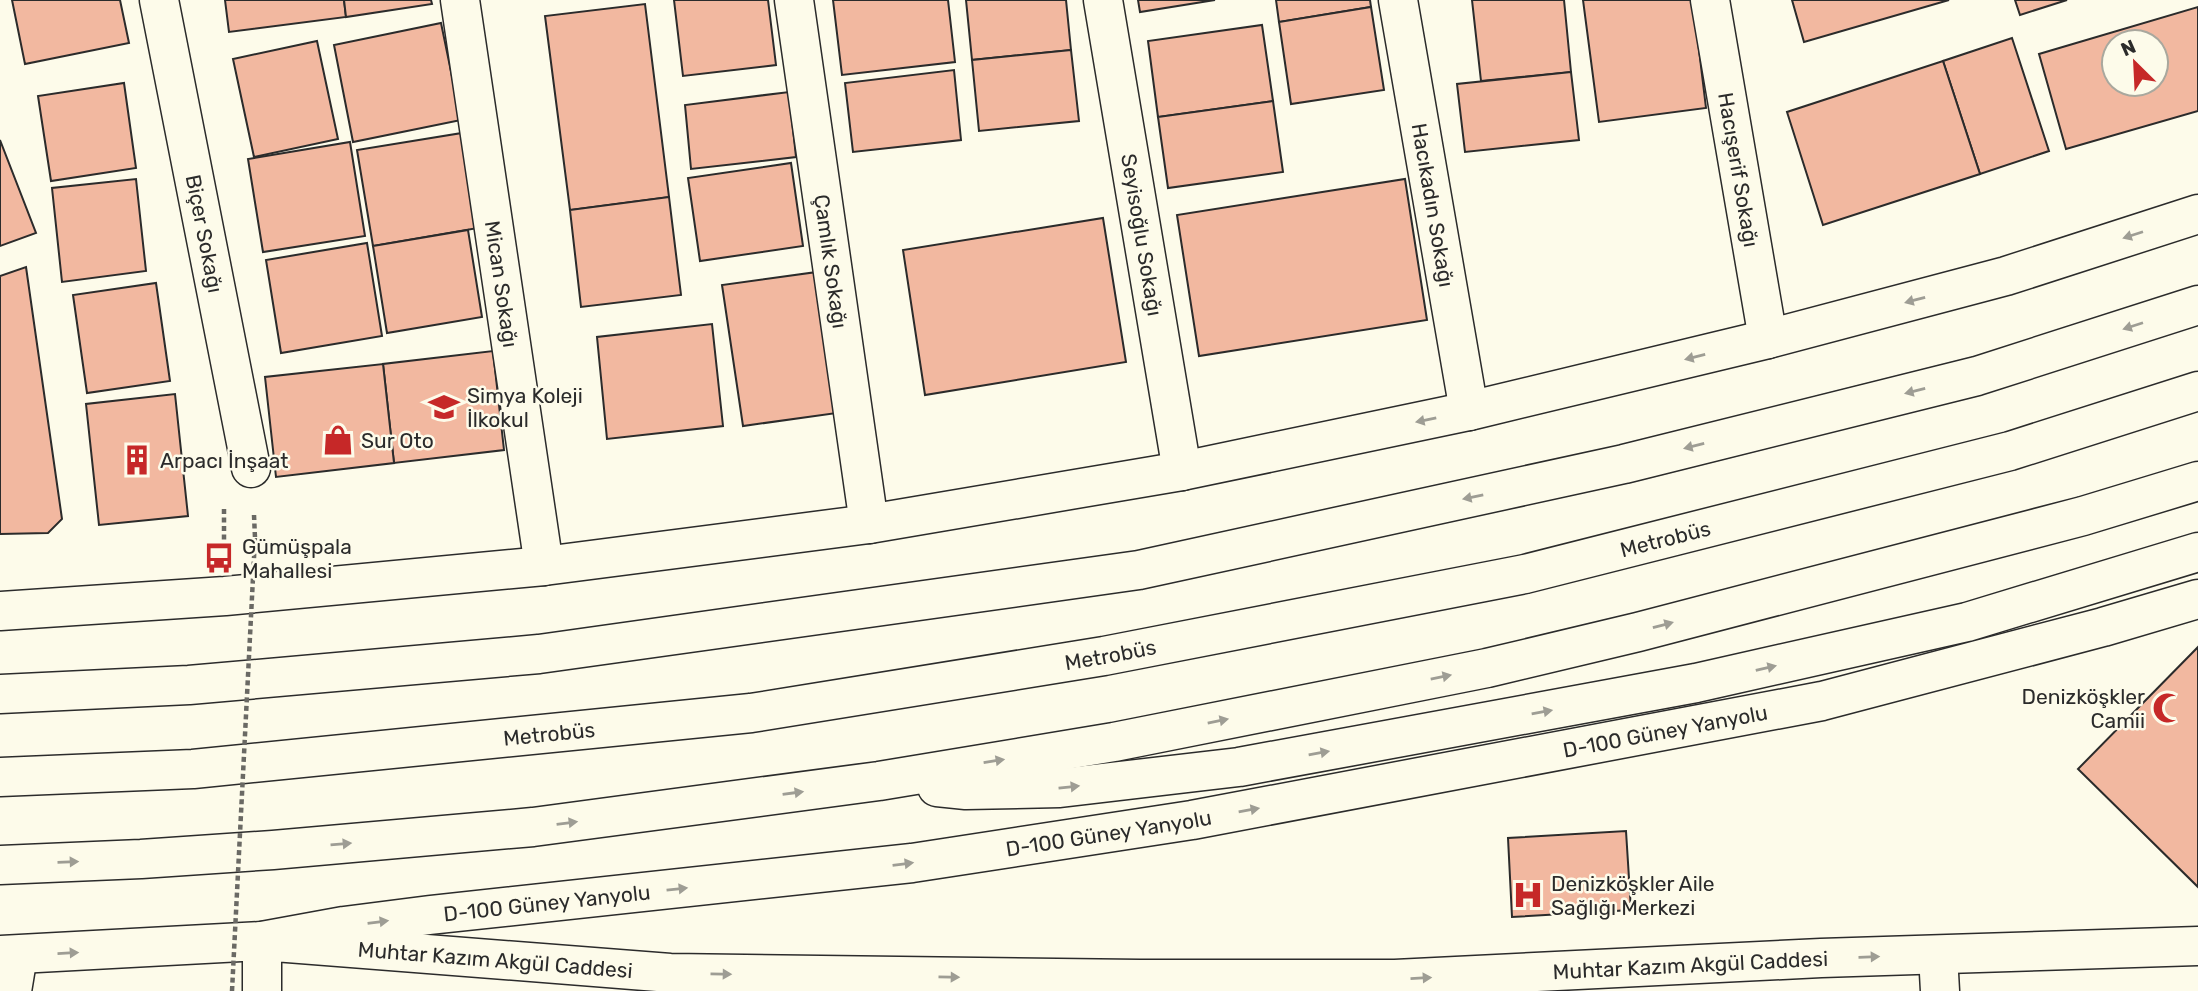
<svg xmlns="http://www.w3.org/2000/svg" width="2198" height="991" font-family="Rubik,sans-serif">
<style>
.building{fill:#f2b8a0;stroke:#2b2b2b;stroke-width:2;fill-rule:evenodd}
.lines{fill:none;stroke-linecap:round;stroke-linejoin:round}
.minor-casing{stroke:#2b2b2b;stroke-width:41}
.major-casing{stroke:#2b2b2b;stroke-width:41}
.highway-casing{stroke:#2b2b2b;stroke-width:41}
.path{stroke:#6a6964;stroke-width:4.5;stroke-dasharray:5 3.5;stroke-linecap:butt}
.minor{stroke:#fdfbea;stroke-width:38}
.major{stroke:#fdfbea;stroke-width:38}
.highway{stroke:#fdfbea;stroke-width:38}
.path-bridge{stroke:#6a6964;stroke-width:4.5;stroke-dasharray:5 3.5;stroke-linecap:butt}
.oneway{fill:#9e9d94}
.labels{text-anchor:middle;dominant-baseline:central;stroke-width:5;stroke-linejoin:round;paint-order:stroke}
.street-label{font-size:21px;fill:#2b2b2b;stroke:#fdfbea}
.poi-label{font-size:21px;fill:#2b2b2b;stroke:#fdfbea;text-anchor:start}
</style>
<rect width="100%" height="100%" fill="#fdfbea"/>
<g class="building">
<polygon points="12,0 120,0 129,43 25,64"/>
<polygon points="225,0 344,0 346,17 229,32"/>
<polygon points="344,0 431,0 432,4 346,17"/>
<polygon points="674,0 768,0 776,65 683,76"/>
<polygon points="833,0 948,0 955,62 842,75"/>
<polygon points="966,0 1066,0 1071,50 972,60"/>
<polygon points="1138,0 1215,0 1140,12"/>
<polygon points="1276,0 1370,0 1371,7 1279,22"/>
<polygon points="1472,0 1564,0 1571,72 1481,81"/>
<polygon points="1583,0 1693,0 1706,108 1599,122"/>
<polygon points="1792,0 1949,0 1804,42"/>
<polygon points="2015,0 2067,0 2020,15"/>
<polygon points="645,4 669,197 570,210 545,16"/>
<polygon points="1371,7 1384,90 1291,104 1279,22"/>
<path d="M2198,7v104l-132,38 -27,-95zM2114,42h42v42h-42z"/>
<polygon points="441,23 461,120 353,142 334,45"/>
<polygon points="1262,25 1273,101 1158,117 1148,41"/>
<polygon points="2012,38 2049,151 1980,174 1943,61"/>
<polygon points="317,41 338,139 254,157 233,59"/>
<polygon points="1071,50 1079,121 979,131 972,60"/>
<polygon points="1943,61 1980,174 1823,225 1787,112"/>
<polygon points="954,70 961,140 853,152 845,83"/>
<polygon points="1571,72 1579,140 1465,152 1457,84"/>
<polygon points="124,83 136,168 51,181 38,96"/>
<polygon points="789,92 796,157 691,169 685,105"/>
<polygon points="1273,101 1283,172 1168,188 1158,117"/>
<polygon points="462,133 478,228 373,246 357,150"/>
<polygon points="0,140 36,233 0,246"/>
<polygon points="350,142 365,236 263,252 248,159"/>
<polygon points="791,163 803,246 700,261 688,178"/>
<polygon points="136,179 146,271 62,282 52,188"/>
<polygon points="1405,179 1427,320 1199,356 1177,215"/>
<polygon points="669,197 681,295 581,307 570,210"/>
<polygon points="1103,218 1126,362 925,395 903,250"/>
<polygon points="468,230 482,317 387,333 373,246"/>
<polygon points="367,243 382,336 281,353 266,260"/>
<polygon points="26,267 62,519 48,533 0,534 0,276"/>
<polygon points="817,272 837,413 743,426 722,285"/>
<polygon points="156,283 170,381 87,393 73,295"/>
<polygon points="712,324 723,426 607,439 597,337"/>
<polygon points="493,351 504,450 394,463 383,364"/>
<polygon points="383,364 394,463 276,477 265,377"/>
<polygon points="175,394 188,516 99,525 86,404"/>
<polygon points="2198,647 2198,887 2078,769"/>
<polygon points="1626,831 1631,910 1512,917 1508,838"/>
</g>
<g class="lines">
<g class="minor-casing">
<g id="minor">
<path id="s1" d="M159,0l92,468"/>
<path id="s2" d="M460,0l84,566"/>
<path id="s3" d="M794,0l75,524"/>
<path id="s4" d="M1103,0l79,471"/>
<path id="s5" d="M1398,0l71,411"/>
<path id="s6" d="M1710,0l58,339"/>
<path id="s7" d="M0,777l193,-8 558,-56 353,-57 421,-82 485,-123 188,-60"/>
<polyline points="1938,955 1940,991"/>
<polyline points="12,991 18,955"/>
<path id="s8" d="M262,991v-50l408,32 470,6h255l426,-21 377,-12"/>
</g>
</g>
<g class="major-casing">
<g id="major">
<polyline points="0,611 225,596 544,566 869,524 1182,471 1469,411 1768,339 2006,276 2198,214"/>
<path id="s9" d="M0,955l262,-14 82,-15 86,-11 482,-52 280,-43 630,-119 281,-74 95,-28"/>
</g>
</g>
<g class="highway-casing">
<g id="highway">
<polyline points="0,694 189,685 539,654 1139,570 1624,464 1977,376 2198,305"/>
<polyline points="937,787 966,790 1060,788 1239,767 1696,683 1967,622 2198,552"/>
<polyline points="0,865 141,859 273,850 533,827 879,781 1114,742 1487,668 1638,632 2083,516 2198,481"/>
</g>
</g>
<g class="path">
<polyline points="224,509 224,546"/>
<polyline points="254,515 255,538"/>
</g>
<use href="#minor" class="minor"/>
<use href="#major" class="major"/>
<use href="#highway" class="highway"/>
<polyline class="path-bridge" points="232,991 255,538"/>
</g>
<defs><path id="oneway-solid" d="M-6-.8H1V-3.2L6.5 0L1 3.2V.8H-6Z" transform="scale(1.75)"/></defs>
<g class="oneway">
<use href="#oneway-solid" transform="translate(2133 235) rotate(162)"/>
<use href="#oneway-solid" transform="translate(1915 300) rotate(165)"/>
<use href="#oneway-solid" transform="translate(2133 326) rotate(162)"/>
<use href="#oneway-solid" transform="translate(1695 357) rotate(166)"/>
<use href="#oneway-solid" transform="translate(1915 391) rotate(166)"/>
<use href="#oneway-solid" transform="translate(1426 420) rotate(168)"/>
<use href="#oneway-solid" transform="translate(1694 446) rotate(166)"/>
<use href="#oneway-solid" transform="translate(1473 497) rotate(168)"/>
<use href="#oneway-solid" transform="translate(1663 625) rotate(-15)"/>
<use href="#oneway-solid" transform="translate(1766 668) rotate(-13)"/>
<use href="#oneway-solid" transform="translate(1441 677) rotate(-11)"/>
<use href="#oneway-solid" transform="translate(1542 712) rotate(-10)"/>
<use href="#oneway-solid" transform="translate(1218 721) rotate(-11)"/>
<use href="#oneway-solid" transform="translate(1319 753) rotate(-10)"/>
<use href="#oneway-solid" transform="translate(994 761) rotate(-9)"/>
<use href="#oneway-solid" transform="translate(1069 787) rotate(-6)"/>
<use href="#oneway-solid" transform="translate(793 793) rotate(-8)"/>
<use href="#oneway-solid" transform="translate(1249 810) rotate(-10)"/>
<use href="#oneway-solid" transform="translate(567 823) rotate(-7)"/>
<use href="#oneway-solid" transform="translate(341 844) rotate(-5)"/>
<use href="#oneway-solid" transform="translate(68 862) rotate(-2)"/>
<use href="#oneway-solid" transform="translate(903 864) rotate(-7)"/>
<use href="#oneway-solid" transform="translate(677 889) rotate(-6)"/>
<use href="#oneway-solid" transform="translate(378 922) rotate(-7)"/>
<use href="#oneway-solid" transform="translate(68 953) rotate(-3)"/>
<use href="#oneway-solid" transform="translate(1869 957) rotate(-2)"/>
<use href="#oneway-solid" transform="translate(721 974) rotate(1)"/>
<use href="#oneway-solid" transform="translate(949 977) rotate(1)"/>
<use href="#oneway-solid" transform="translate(1421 978) rotate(-3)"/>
</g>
<defs>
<g id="school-bare" transform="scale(2.415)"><path d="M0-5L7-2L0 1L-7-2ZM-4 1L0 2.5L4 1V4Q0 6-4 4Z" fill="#c62828" stroke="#fdfbea" stroke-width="2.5" paint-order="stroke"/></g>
<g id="shop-bare" transform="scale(2.415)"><path d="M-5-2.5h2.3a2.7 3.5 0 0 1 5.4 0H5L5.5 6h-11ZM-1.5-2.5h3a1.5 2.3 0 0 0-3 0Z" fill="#c62828" stroke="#fdfbea" stroke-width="2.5" paint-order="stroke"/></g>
<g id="building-bare" transform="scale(2.415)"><path d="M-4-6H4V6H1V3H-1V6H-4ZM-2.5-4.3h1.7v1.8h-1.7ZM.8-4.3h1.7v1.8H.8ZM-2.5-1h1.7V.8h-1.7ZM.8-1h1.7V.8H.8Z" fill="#c62828" stroke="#fdfbea" stroke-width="2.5" paint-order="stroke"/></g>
<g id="bus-bare" transform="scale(2.415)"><path d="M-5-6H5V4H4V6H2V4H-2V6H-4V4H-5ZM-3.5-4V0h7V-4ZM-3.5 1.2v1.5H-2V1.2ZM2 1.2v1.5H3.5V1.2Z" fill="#c62828" stroke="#fdfbea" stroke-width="2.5" paint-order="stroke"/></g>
<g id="mosque-bare" transform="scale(2.415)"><path d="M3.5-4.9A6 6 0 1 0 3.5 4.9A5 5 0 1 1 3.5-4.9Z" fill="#c62828" stroke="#fdfbea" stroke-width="2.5" paint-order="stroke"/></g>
<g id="hospital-bare" transform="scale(2.415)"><path d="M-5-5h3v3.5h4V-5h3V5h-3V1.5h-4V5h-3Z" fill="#c62828" stroke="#fdfbea" stroke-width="2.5" paint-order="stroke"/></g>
</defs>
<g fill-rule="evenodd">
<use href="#school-bare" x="444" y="407"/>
<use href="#shop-bare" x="338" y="440"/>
<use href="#building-bare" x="137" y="460"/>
<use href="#bus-bare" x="219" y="558"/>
<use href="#mosque-bare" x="2168" y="708"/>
<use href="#hospital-bare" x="1528" y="895"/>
</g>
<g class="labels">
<g class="street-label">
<text stroke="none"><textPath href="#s6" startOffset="172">Hacışerif Sokağı</textPath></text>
<text stroke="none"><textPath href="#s5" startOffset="208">Hacıkadın Sokağı</textPath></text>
<text stroke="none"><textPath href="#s1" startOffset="238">Biçer Sokağı</textPath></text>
<text stroke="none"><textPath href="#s4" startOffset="238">Seyisoğlu Sokağı</textPath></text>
<text stroke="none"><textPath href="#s3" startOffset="264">Çamlık Sokağı</textPath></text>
<text stroke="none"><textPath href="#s2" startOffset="287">Mican Sokağı</textPath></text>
<text stroke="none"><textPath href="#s7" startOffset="1685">Metrobüs</textPath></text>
<text stroke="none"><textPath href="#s7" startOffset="1118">Metrobüs</textPath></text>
<text stroke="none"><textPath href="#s9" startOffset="1682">D-100 Güney Yanyolu</textPath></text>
<text stroke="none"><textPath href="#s7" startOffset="551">Metrobüs</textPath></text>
<text stroke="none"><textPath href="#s9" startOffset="1116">D-100 Güney Yanyolu</textPath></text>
<text stroke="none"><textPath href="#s9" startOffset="550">D-100 Güney Yanyolu</textPath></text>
<text stroke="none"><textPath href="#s8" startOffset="284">Muhtar Kazım Akgül Caddesi</textPath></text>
<text stroke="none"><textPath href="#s8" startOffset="1480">Muhtar Kazım Akgül Caddesi</textPath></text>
</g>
<g class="poi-label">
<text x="467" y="395">Simya Koleji<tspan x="467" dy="24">İlkokul</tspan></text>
<text x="361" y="440">Sur Oto</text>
<text x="160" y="460">Arpacı İnşaat</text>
<text x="242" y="546">Gümüşpala<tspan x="242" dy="24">Mahallesi</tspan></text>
<text x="2145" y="696" text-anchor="end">Denizköşkler<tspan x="2145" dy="24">Camii</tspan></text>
<text x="1551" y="883">Denizköşkler Aile<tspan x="1551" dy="24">Sağlığı Merkezi</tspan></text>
</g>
</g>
<g transform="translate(2135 63) rotate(336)"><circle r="33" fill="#fdfbea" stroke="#a9a89e" stroke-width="2"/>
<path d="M0-5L12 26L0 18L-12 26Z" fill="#c62828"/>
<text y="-10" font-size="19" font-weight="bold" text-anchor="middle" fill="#2b2b2b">N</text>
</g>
</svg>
